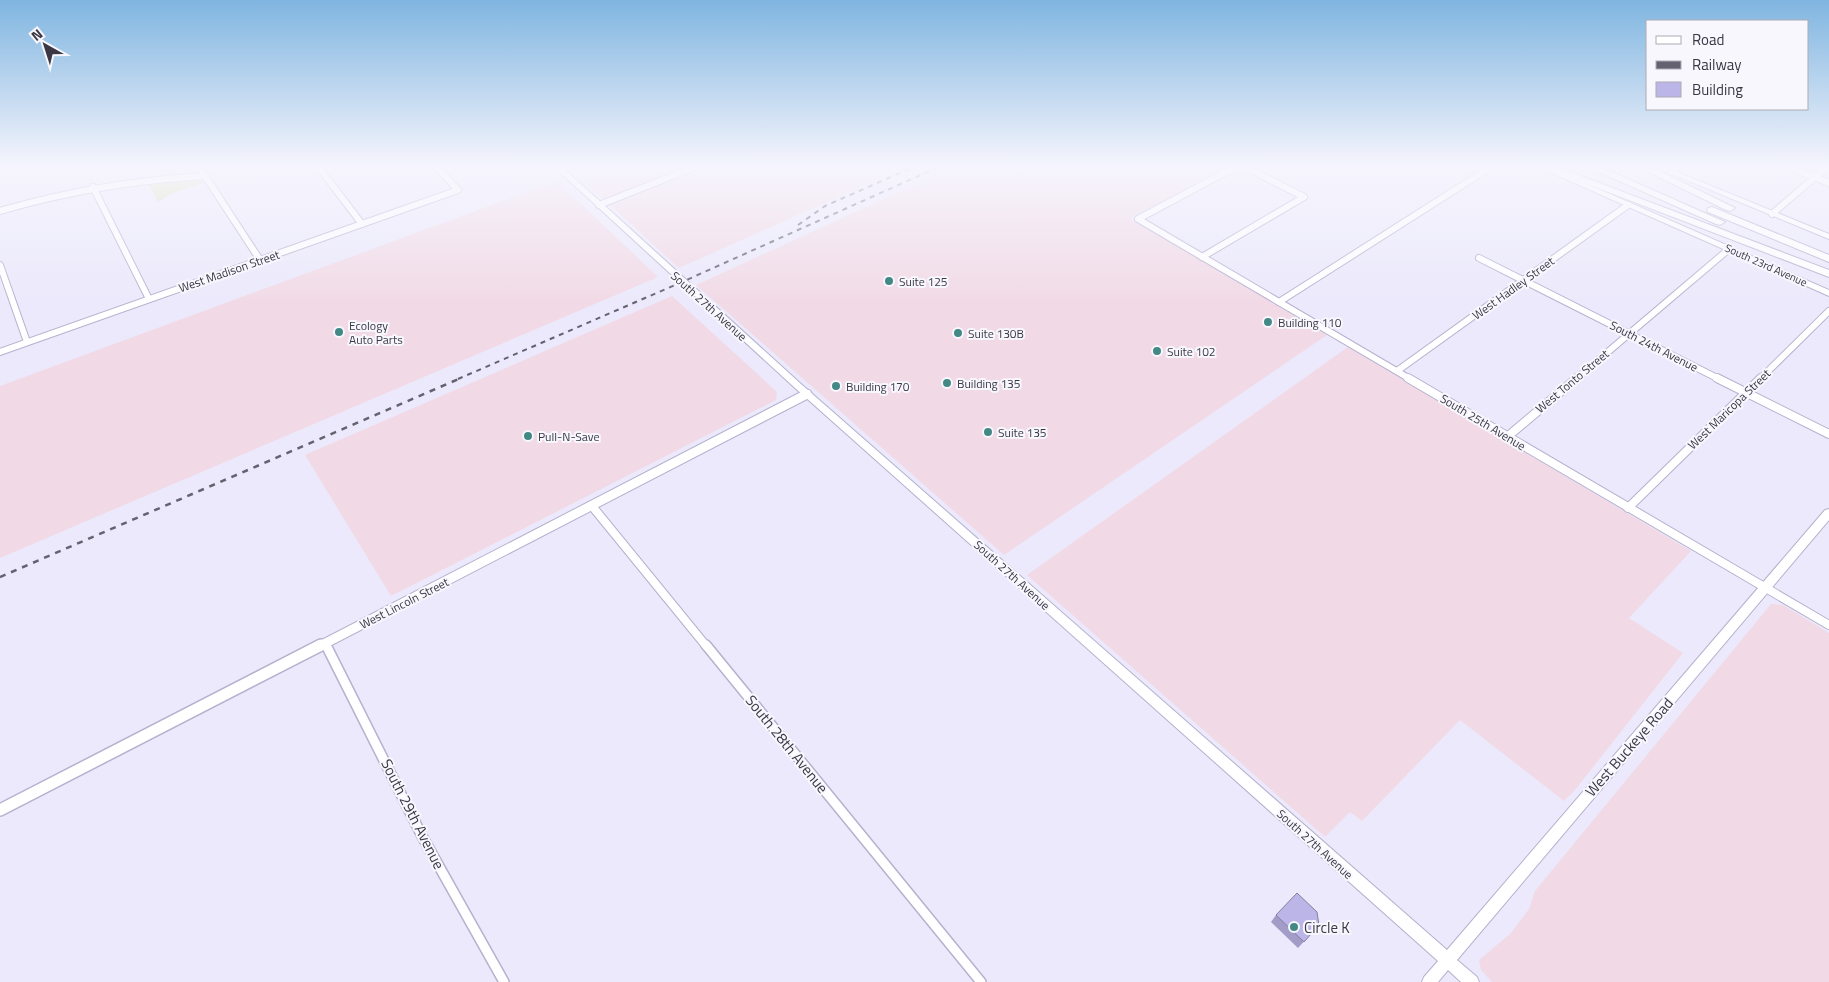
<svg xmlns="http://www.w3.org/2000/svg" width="1829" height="982" font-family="'Titillium Web',sans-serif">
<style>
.industrial{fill:#f1dae6}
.green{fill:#d8dcad}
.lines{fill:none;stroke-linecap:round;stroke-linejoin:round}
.minor-far2-casing{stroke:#b5b1ce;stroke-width:8}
.minor-far1-casing{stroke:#b5b1ce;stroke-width:10}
.minor-casing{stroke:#b5b1ce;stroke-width:12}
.tertiary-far1-casing{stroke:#b5b1ce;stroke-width:11}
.tertiary-casing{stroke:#b5b1ce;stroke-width:14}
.secondary-casing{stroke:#b5b1ce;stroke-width:2}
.motorway-casing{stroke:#b5b1ce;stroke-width:2}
.minor-far2{stroke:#fff;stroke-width:6}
.minor-far1{stroke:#fff;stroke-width:8}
.minor{stroke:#fff;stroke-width:9}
.tertiary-far1{stroke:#fff;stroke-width:9}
.tertiary{stroke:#fff;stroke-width:11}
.secondary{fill:#fff;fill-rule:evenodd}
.motorway{fill:#fff;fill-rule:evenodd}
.rail-far1{stroke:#646270;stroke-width:2;stroke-dasharray:5 5;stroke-linecap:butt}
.rail{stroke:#646270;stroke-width:2.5;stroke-dasharray:6 6;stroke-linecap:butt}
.wall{fill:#a29cc7}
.building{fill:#bcb5e7;stroke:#847fa2}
.poi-dot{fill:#428986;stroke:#f8f7fe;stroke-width:2}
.labels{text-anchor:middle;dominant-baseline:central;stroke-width:4;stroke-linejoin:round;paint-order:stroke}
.far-street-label{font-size:11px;fill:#3a3844;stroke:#f8f7fe}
.street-label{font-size:12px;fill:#3a3844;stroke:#f8f7fe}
.poi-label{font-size:12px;fill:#3a3844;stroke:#f8f7fe;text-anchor:start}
.near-street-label{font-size:15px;fill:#3a3844;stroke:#f8f7fe}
.near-poi-label{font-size:15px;fill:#3a3844;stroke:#f8f7fe;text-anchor:start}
</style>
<rect width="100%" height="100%" fill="#ebe9fb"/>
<g class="industrial">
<polygon points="622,165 910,165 679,268 583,180"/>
<polygon points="958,165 1230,165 1130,218 1327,335 1004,555 696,285"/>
<polygon points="557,181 658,277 0,558 0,386"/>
<polygon points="672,296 777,392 776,400 391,596 305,455"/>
<polygon points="1348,347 1691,551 1629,618 1683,653 1575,790 1564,801 1460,720 1362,821 1350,812 1325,837 1027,575"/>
<polygon points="1771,604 1783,605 1829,633 1829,982 1492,982 1481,970 1479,960 1511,933 1529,909 1535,891"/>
</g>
<polygon class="green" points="193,180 205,182 173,193 158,202 147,181"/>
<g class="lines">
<g class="minor-far2-casing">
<g id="minor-far2">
<polyline points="198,165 260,260"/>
<polyline points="317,165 362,224"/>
<polyline points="1239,165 1138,219 1410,379"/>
<polyline points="1241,165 1304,197"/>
<polyline points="1783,165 1829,183"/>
<polyline points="1671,172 1681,165"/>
<polyline points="93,187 149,299"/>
<polyline points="599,205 700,165"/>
<path d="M0,211c68,-20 135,-31 206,-35"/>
<polyline points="1772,214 1829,165"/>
<polyline points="1202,257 1304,197"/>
<polyline points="1479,258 1719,379"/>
<polyline points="0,265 27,342"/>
<polyline points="1279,302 1494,165"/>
<polyline points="0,352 458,190 435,165"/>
<polyline points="1397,371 1628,205"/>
<polyline points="1576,379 1729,249"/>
<polyline points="1760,379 1829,311"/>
</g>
</g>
<g class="minor-far1-casing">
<g id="minor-far1">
<polyline points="1408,378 1829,625"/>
<polyline points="1717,378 1829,434"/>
<polyline points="1507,437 1577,378"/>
<polyline points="592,506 707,647"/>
<polyline points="1628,508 1761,378"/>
<polyline points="325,643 327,647"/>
</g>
</g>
<g class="minor-casing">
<g id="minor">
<polyline points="326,645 422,836 504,982"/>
<polyline points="706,645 981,982"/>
</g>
</g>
<g class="tertiary-far1-casing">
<polyline id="tertiary-far1" points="318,647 807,394"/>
</g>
<g class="tertiary-casing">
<polyline id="tertiary" points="0,810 321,645"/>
</g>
<g class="secondary-casing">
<g id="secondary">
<polygon points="552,165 560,165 801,384 1447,950 1825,510 1829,509 1829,520 1457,960 1477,977 1479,982 1461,982 1448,970 1438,982 1422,982 1424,977 1438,961 795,388"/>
<polygon points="1534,165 1544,165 1829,290 1829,296"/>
<polygon points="1650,165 1660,165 1829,234 1829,239"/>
</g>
</g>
<g class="motorway-casing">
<g id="motorway">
<polygon points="1538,165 1552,165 1829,270 1829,277"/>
<polygon points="1583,165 1596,165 1725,222 1720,225 1716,224"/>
<polygon points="1634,165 1647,165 1735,208 1730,211 1726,210"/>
<polygon points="1712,207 1829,255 1829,262 1708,212 1707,210 1708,208"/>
</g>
</g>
<use href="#minor-far2" class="minor-far2"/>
<use href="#minor-far1" class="minor-far1"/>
<use href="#minor" class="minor"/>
<use href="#tertiary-far1" class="tertiary-far1"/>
<use href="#tertiary" class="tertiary"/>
<use href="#secondary" class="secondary"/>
<use href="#motorway" class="motorway"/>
<g class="rail-far1">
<polyline points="798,225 825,206 918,165"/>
<polyline points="458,379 682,282 943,165"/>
</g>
<polyline class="rail" points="0,577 461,378"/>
</g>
<polygon class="wall" points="1276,915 1319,925 1298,948 1271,922"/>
<polygon class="building" points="1297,893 1317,912 1319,925 1304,942 1276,915"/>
<linearGradient id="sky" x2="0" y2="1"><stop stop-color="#7fb5e0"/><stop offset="0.55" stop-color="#f6f5fd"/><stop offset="1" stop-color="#f6f5fd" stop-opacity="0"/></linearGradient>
<rect width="1829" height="302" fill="url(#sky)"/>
<g class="poi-dot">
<circle cx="889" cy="281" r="5"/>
<circle cx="1268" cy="322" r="5"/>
<circle cx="339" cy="332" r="5"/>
<circle cx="958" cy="333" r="5"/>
<circle cx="1157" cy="351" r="5"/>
<circle cx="947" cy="383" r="5"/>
<circle cx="836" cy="386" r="5"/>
<circle cx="988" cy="432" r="5"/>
<circle cx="528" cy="436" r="5"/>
<circle cx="1294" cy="927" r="5"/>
</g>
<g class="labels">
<g class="far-street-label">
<text transform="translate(1766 265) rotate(24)">South 23rd Avenue</text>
</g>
<g class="street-label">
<text transform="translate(229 271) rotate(-19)">West Madison Street</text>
<text transform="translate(1513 288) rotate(-36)">West Hadley Street</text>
<text transform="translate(709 306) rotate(42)">South 27th Avenue</text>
<text transform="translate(1654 346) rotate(27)">South 24th Avenue</text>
<text transform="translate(1572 381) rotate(-40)">West Tonto Street</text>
<text transform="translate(1729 409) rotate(-44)">West Maricopa Street</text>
<text transform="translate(1483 422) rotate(31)">South 25th Avenue</text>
<text transform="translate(1012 575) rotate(42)">South 27th Avenue</text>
<text transform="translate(404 603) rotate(-27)">West Lincoln Street</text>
<text transform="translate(1315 844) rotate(42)">South 27th Avenue</text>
</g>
<g class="poi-label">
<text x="899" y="281">Suite 125</text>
<text x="1278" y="322">Building 110</text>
<text x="349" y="325">Ecology<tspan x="349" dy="14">Auto Parts</tspan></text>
<text x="968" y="333">Suite 130B</text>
<text x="1167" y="351">Suite 102</text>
<text x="957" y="383">Building 135</text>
<text x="846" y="386">Building 170</text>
<text x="998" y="432">Suite 135</text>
<text x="538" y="436">Pull-N-Save</text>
</g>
<g class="near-street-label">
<text transform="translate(787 744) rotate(51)">South 28th Avenue</text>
<text transform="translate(1629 747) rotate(-49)">West Buckeye Road</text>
<text transform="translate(413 814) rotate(63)">South 29th Avenue</text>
</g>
<g class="near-poi-label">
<text x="1304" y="927">Circle K</text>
</g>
</g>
<rect x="1646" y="20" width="162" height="90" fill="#f8f7fe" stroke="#acabb4"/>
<rect x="1656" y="36" width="25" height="8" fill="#ffffff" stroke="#acabb4"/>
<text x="1692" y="45" font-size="15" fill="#3a3844">Road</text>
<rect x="1656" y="61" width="25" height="8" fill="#646270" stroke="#acabb4"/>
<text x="1692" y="70" font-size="15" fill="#3a3844">Railway</text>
<rect x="1656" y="82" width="25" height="15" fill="#bcb5e7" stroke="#acabb4"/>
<text x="1692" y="95" font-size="15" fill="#3a3844">Building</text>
<g transform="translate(45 45) rotate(321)" stroke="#f8f7fe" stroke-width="4" paint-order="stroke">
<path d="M0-4L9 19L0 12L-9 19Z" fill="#3a3844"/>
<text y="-8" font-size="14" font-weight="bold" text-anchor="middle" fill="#3a3844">N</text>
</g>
</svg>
